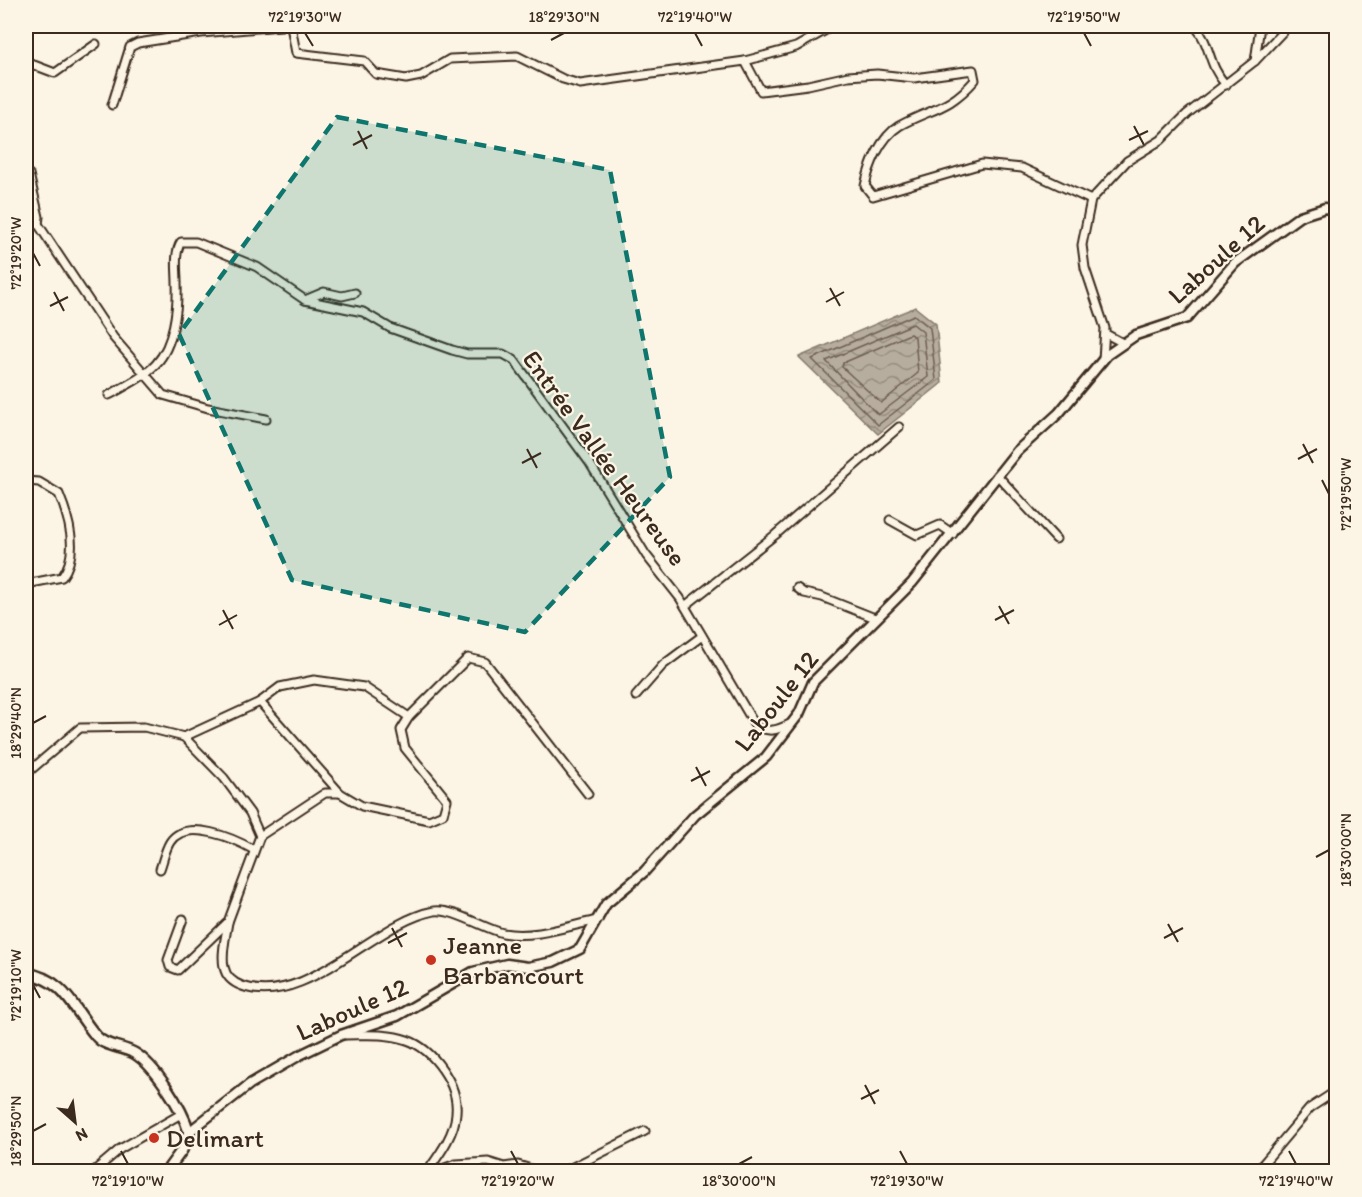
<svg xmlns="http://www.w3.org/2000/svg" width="1362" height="1197" font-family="Itim,sans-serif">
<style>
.water{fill:url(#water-waves);stroke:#85796b;stroke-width:1.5}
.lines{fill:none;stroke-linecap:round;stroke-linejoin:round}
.shore{stroke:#6d5e51;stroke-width:1.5}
.minor-casing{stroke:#3b2a1e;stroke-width:11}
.tertiary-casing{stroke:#3b2a1e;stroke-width:13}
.secondary-casing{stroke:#3b2a1e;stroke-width:14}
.minor{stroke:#fcf5e5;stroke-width:7}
.tertiary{stroke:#fcf5e5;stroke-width:8}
.secondary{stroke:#fcf5e5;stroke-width:9}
.marked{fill:#0f766e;fill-opacity:0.2;stroke:#0f766e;stroke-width:4.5;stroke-dasharray:12 8;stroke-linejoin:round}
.ticks{fill:none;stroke:#3b2a1e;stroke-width:2}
.poi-dot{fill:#c8321e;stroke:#fcf5e5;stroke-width:2}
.labels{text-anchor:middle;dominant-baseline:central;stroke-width:4.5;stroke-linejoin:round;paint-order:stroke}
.street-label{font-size:26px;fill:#3b2a1e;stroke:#fcf5e5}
.poi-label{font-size:26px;fill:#3b2a1e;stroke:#fcf5e5;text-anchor:start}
.neatline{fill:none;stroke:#3b2a1e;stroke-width:2}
.ticks-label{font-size:15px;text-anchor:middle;fill:#3b2a1e}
</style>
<defs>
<pattern id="water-waves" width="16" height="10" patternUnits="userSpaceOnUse" patternTransform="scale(1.5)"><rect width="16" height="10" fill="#b7ad9e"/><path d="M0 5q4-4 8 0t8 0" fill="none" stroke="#968d80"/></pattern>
</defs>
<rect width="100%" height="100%" fill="#fcf5e5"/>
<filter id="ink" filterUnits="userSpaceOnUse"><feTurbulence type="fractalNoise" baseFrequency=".0167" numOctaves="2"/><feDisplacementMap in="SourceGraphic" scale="12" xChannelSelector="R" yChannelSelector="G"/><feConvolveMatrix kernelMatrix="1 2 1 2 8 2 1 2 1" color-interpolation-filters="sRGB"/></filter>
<g filter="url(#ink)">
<polygon class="water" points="915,307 936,324 942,383 878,434 799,357"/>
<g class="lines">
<g class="shore">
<polygon points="914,315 930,328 936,380 878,425 812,359"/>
<polygon points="913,324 923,332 928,377 878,415 826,361"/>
<polygon points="910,334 915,337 918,373 881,403 842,367 843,363"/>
</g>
<g class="minor-casing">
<g id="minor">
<path d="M291,26l5,27 68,8 12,13 30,5 15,-3 29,-17 67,-3 46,23 17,5 165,-23 16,30 47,-6 40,-9 29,-2 37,4 59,-8 2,10c-27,31 -44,28 -76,46 -19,12 -30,40 -34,60l8,10 109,-32 40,4 69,32"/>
<path d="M1195,26c17,20 12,38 31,59"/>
<polyline points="745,61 796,47 833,26"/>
<polyline points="1255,61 1288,26"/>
<polyline points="26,62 55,73 96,44"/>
<polyline points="26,97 27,106"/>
<polyline points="112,105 130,47 138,43 201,33 282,26"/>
<polyline points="38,224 113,337 163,395 208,408 266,419"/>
<polyline points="26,226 38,224 39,217 29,174"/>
<polyline points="26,247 31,226"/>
<polyline points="305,300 324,292 342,296 355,293"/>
<polyline points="1106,334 1121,342"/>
<polyline points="1103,360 1105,328 1085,268 1082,245 1091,200 1127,161 1161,140 1187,114 1255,61 1260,26"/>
<path d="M109,395c16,-9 35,-18 47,-31 18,-19 22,-56 21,-81 0,-13 -3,-30 4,-41h15l61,25 48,33 58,12 27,16 62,22 15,4h36l11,6 75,102 57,93 34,43 75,127c15,9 22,5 37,-2"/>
<polyline points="997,475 1056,539"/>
<path d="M26,481l13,1 20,12c10,24 21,59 3,83l-36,7"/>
<polyline points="890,520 917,535 940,525 953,534"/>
<polyline points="797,588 804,593 822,597 875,618"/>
<polyline points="685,606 775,535 899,427"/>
<polyline points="636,696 663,665 702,636"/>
<polyline points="260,702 340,793 362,806 429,820 443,814 447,800 405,748 401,730 409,717 468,658 485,662 588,794"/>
<polyline points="184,737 260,702 280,687 314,680 364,687 409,717"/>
<polyline points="26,774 80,728 144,727 184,737 224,778 250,813 260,836"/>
<path d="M160,869c3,-8 5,-19 10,-27 16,-25 65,-3 84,8"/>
<polyline points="183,919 168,960 170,967 178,970 228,922 260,836 325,793 340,793"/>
<path d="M228,922c-2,14 -7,31 -4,45 2,10 10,16 18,19 64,23 132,-64 192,-75 18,-3 49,17 69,22 30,6 66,-7 95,-13"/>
<path d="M346,1035c20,0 42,-2 61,5 26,9 52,45 49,73 -1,21 -17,42 -29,59"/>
<polyline points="93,1172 120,1149 181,1114"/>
<polyline points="434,1172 456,1164 488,1162 504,1167 518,1165 541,1172"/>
<polyline points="558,1172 571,1168 645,1131"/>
<polyline points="1256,1172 1310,1108 1336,1091"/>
</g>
</g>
<g class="tertiary-casing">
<polyline id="tertiary" points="189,1132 250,1084 300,1055 341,1035 397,1016 473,972 507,964 528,967 553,962 580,949 606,904 644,872 695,815 766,757 799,714 813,682 912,583 1017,451 1059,413 1107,355 1136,335 1187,318 1235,263 1300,216 1325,208 1336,210"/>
</g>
<g class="secondary-casing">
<path id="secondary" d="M26,973c40,7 47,36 70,63 9,11 26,10 38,17 21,12 48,55 55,79l-7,18 -16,22"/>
</g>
<use href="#minor" class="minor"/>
<use href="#tertiary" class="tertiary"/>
<use href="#secondary" class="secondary"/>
</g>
</g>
<path class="marked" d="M337,117l273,53 60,307 -145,155 -233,-52 -113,-246z"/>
<path class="ticks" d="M305,33l8,13M695,33l7,13M1084,33l7,13M551,40l13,-7M1134,126l10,19M358,131l9,18M1129,140l19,-9M353,145l19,-10M33,253l7,13M830,288l10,18M54,292l10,19M826,302l18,-10M50,306l18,-9M1303,444l10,19M527,449l10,19M1298,459l19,-10M522,463l19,-10M1322,480l7,14M999,606l10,18M223,610l10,19M995,620l19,-10M219,625l18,-10M33,723l13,-7M696,767l10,19M691,781l19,-10M1316,857l13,-7M1168,924l10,18M392,928l10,19M1164,938l19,-10M388,943l19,-10M33,985l7,13M865,1085l10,19M861,1099l18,-9M33,1131l13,-7M121,1151l7,13M511,1151l7,13M900,1151l7,13M1289,1151l7,13M739,1164l13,-7"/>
<g class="poi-dot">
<circle cx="431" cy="960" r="6"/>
<circle cx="154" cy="1138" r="6"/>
</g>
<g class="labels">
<g class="street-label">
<text transform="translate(1216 259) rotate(-42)">Laboule 12</text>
<text transform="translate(605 458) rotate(54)">Entrée Vallée Heureuse</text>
<text transform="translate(776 701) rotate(-52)">Laboule 12</text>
<text transform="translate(352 1009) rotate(-24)">Laboule 12</text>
</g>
<g class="poi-label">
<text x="443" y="945">Jeanne<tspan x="443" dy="30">Barbancourt</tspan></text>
<text x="166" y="1138">Delimart</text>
</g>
</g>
<rect width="1362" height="1197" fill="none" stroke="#fcf5e5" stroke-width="66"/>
<g transform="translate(75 1122) rotate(152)" stroke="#fcf5e5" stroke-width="4.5" paint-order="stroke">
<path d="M0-4.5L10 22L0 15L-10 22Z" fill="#3b2a1e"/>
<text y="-9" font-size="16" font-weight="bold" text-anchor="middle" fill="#3b2a1e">N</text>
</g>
<rect x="33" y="33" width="1296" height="1131" class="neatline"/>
<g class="ticks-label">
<text x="305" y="22">72°19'30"W</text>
<text x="564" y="22">18°29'30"N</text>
<text x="695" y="22">72°19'40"W</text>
<text x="1084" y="22">72°19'50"W</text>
<text transform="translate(16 253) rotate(-90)" y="5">72°19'20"W</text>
<text transform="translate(1346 494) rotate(-90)" y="5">72°19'50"W</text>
<text transform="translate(16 723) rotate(-90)" y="5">18°29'40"N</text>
<text transform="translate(1346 850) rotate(-90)" y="5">18°30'00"N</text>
<text transform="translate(16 985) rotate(-90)" y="5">72°19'10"W</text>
<text transform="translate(16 1131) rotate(-90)" y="5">18°29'50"N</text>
<text x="128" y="1186">72°19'10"W</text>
<text x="518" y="1186">72°19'20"W</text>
<text x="739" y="1186">18°30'00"N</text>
<text x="907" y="1186">72°19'30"W</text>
<text x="1296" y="1186">72°19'40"W</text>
</g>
</svg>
